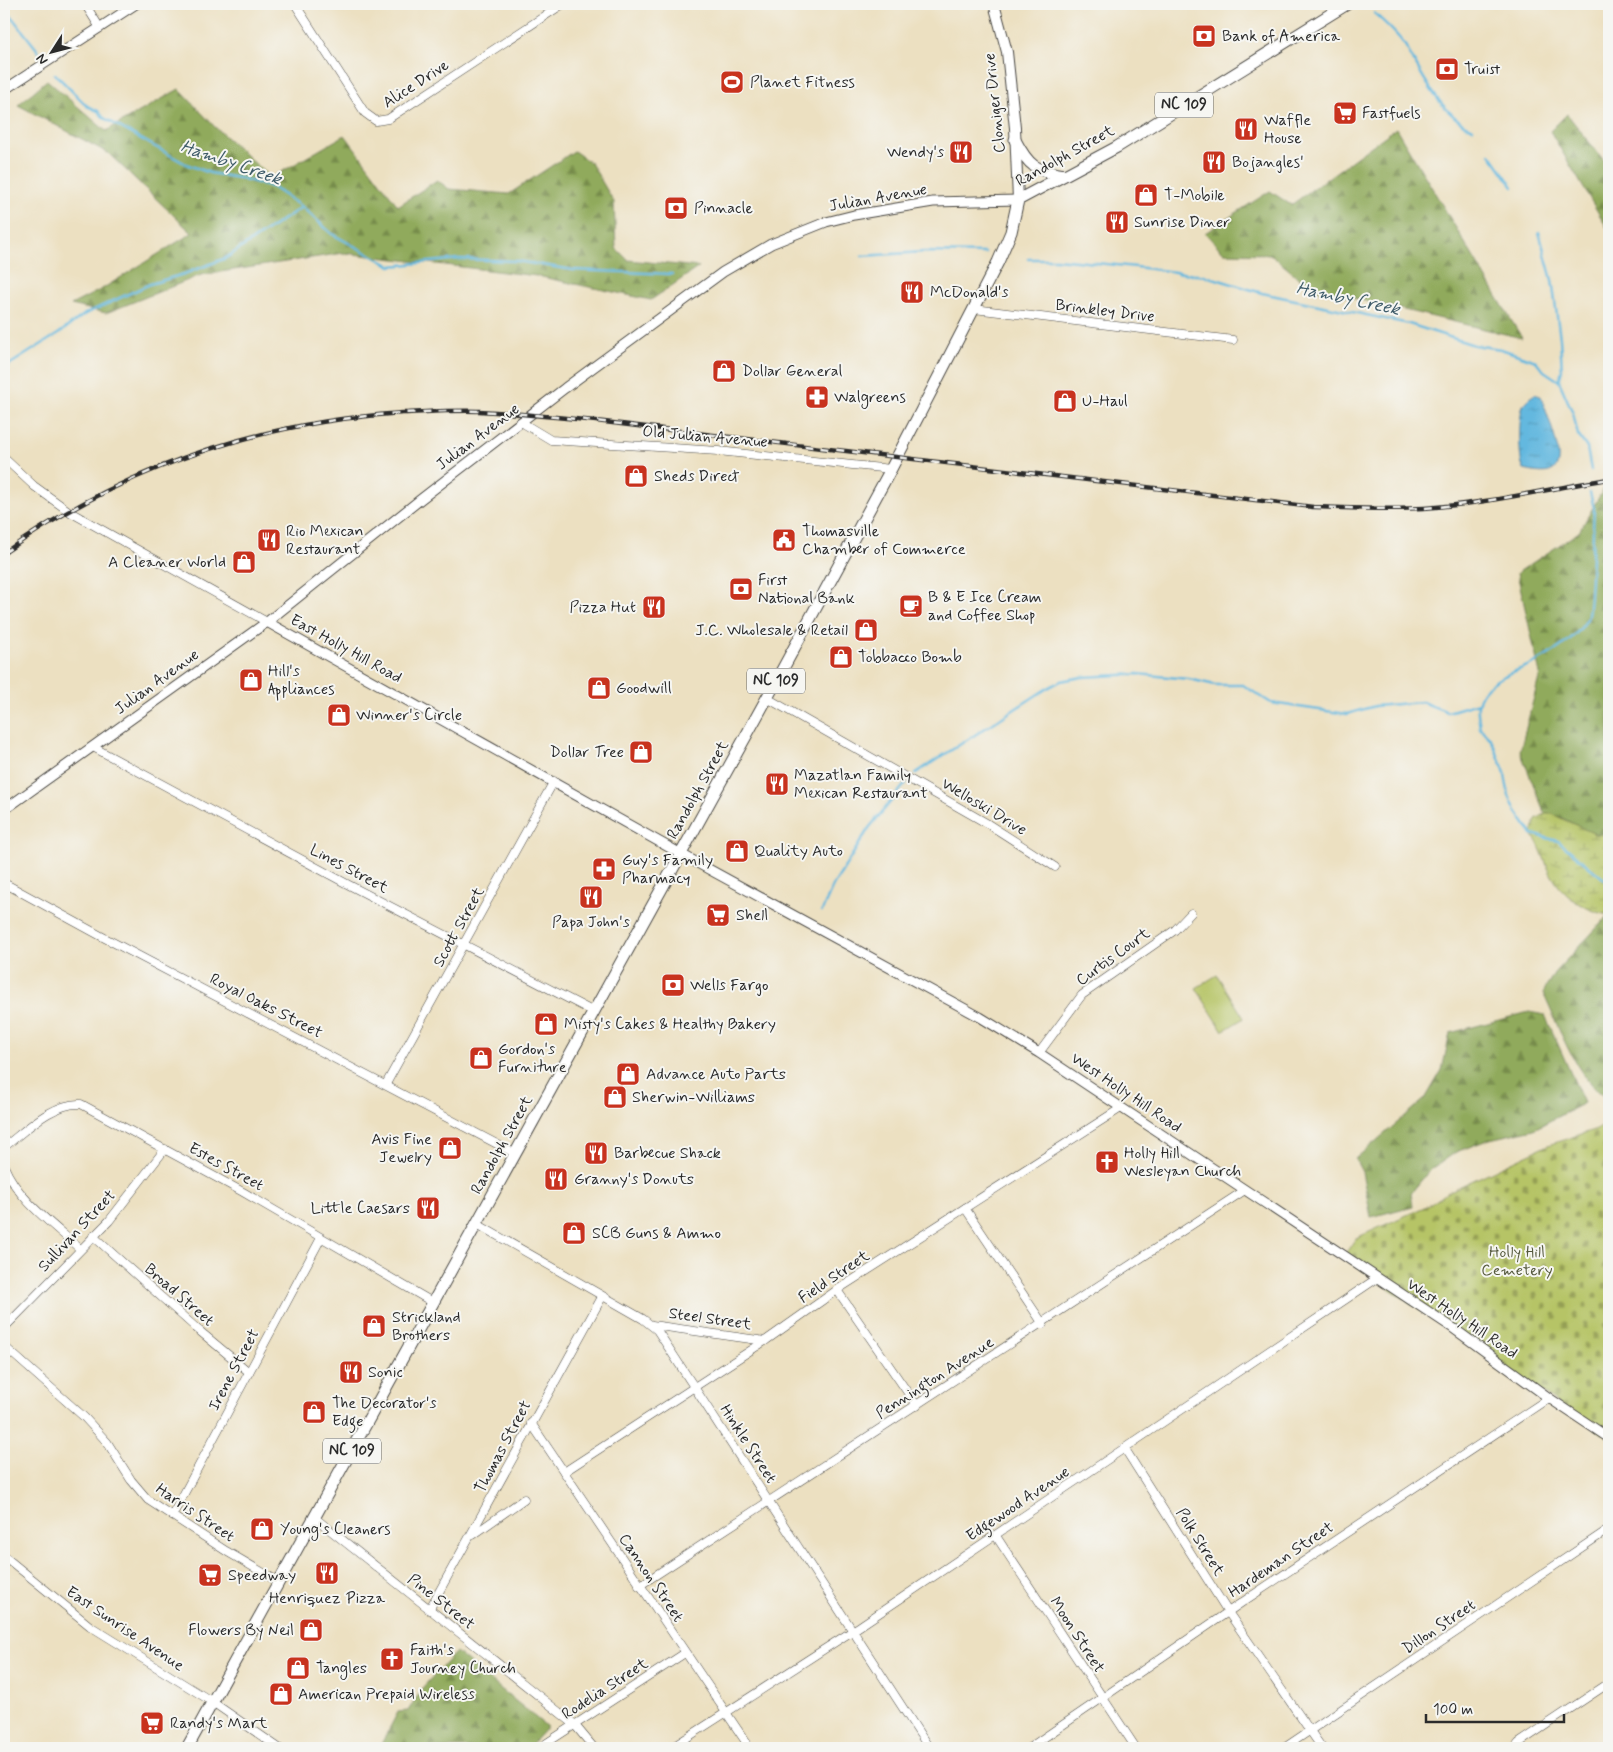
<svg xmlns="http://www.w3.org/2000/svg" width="1613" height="1752" font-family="Mynerve,sans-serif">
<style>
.forest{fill:url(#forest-firs);stroke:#5e6a43}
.wetland{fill:url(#wetland-marsh);stroke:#707848}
.cemetery{fill:url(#cemetery-stones);stroke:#707848}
.park{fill:#b6c466;stroke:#707848}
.water{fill:url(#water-ripples);stroke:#477285}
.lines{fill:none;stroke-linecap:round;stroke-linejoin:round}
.stream{stroke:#63b8df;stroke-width:2.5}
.minor-casing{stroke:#484642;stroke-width:9}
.tertiary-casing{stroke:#484642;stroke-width:11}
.secondary-casing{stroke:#484642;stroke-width:12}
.primary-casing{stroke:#484642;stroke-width:13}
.minor{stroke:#fff;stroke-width:8}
.tertiary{stroke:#fff;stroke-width:9}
.secondary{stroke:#fff;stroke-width:10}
.primary{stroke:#fff;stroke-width:11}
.rail-casing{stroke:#2b2b2b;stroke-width:4.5}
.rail{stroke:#f6f6f2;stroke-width:2.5;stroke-dasharray:8;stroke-linecap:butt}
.labels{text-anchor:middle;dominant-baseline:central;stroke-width:4;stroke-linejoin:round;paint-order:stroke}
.shield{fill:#f6f6f2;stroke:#686867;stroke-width:1}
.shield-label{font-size:15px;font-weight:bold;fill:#2b2b2b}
.poi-label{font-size:16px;fill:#2b2b2b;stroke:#f6f6f2;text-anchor:start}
.street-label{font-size:16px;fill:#2b2b2b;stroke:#f6f6f2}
.park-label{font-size:16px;fill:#55593d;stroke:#f6f6f2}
.water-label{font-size:18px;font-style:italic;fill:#3f5c6a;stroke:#f6f6f2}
</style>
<defs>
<pattern id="forest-firs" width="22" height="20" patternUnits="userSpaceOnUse" patternTransform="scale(1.25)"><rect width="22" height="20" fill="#90aa5b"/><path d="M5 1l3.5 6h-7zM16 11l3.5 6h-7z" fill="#768b4b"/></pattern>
<pattern id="wetland-marsh" width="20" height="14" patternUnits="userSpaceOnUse" patternTransform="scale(1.25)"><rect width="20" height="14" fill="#b6c466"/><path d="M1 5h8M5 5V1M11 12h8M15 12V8" fill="none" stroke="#949f54"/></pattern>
<pattern id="cemetery-stones" width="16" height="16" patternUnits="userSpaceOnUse" patternTransform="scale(1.25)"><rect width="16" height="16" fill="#b6c466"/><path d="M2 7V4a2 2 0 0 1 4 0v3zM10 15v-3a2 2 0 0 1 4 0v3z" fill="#949f54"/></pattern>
<pattern id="water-ripples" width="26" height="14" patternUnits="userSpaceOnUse" patternTransform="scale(1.25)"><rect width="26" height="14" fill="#63b8df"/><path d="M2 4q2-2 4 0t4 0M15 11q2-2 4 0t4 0" fill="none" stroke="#5296b5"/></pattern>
</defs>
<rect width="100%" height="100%" fill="#f6f6f2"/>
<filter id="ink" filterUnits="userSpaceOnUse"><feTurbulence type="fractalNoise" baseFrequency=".02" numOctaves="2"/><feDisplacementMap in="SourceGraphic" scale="10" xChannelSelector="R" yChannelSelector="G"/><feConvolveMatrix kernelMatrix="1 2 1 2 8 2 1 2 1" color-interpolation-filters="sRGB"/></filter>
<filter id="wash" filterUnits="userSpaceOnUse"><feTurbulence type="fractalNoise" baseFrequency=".0096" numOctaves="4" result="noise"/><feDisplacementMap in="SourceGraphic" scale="20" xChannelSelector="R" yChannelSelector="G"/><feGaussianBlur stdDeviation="1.12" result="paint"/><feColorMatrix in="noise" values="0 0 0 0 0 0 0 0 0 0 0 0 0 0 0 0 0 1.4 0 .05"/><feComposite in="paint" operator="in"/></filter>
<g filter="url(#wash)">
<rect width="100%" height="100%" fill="#ece0c1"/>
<g class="forest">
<polygon points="47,80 106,131 179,89 215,127 271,178 345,135 398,206 437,180 449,189 509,194 574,151 591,163 614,202 616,248 628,260 699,267 651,300 537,276 344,253 201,275 106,313 71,305 102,289 192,233 108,153 18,105"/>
<polygon points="1567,114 1609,167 1609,231 1550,131"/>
<polygon points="1396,128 1522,338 1311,288 1270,254 1224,253 1205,233 1270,191 1291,205"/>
<path d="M1609,489v346c-24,2 -42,-21 -64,-21l-25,-63 20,-77 -23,-101 62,-41 24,-42z"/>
<path d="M1609,915v185c-34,-21 -49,-72 -66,-107l11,-20z"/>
<polygon points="1529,1012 1545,1015 1584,1103 1534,1129 1490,1139 1456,1152 1429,1171 1411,1193 1413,1206 1371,1217 1362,1172 1355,1159 1425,1099 1442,1070 1450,1033"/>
<polygon points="456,1652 547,1727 528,1748 379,1748 398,1712 408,1711 422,1688"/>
</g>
<path class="wetland" d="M1545,814h7l43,20 14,1v80c-25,-5 -46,-18 -58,-41 -7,-13 -10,-28 -19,-40l4,-15z"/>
<polygon class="cemetery" points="1609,1125 1609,1438 1343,1257 1356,1238 1431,1204 1448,1192 1548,1145"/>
<polygon class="park" points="1217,975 1244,1018 1223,1031 1196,988"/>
<path class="water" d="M1535,394l6,3c5,13 9,25 13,38 9,31 6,44 -30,35 -6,-12 -5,-49 -2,-62 2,-7 7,-10 13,-14z"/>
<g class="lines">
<g class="stream">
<polyline points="4,7 39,52"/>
<path d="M1374,13c11,10 24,21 32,34 16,28 35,68 67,82"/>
<polyline points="55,74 87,106 98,111 104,118 125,130 186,164 210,173 244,179 272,187 302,207 332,234 391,266 459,259 517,261 573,270 672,274"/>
<polyline points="1490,154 1513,187"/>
<polyline points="1539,232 1552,280 1560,338 1562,370 1559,381"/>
<polyline points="862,256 924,252 985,253"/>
<polyline points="1028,259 1056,259 1136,267 1206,276 1262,293 1409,324 1474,345 1501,349 1536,361 1544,371 1559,381 1573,413 1578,435 1587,448 1591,470"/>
<polyline points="4,368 58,334 85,314 150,284 184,274 226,258 302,207"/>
<path d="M1590,493l4,15c-1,15 -3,105 -7,111 -10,18 -34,34 -53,44 -18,9 -53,17 -56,42 -1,7 1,15 2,23l11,11 13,31 5,26 7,15 16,23 26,7 51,42"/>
<polyline points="916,773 1046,689 1061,681 1082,677 1138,674 1189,679 1215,685 1243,685 1271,703 1347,714 1375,706 1422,702 1448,712 1478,703"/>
<polyline points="822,911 833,886 869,828 906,783"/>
</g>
</g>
</g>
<g filter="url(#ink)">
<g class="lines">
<g class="minor-casing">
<g id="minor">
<polyline points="85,4 100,28"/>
<polyline points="295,4 365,113 376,121 388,119 563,4"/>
<polyline points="974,309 1233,340"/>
<polyline points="521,422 551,440 718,451 891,469"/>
<polyline points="4,458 34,486 70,512 267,622"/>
<polyline points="767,698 988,824 1055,867"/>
<polyline points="93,747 349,885 594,1012"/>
<polyline points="4,883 101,936 516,1154"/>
<polyline points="1039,1053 1082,995 1175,930 1191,913"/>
<polyline points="386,1084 554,781"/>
<path d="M4,1147c21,-16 49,-45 77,-43l162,88 191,111"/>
<path d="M4,1166c14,34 50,59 76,83"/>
<polyline points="965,1208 1043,1324"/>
<polyline points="477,1224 643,1319 657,1330 929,1748"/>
<polyline points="93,1236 196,1328 249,1372"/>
<polyline points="837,1290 917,1406"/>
<polyline points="652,1325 765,1341"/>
<polyline points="4,1328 109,1221 165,1149"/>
<polyline points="4,1346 84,1417 107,1442 131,1480 148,1500 226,1551 279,1582"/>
<polyline points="531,1423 750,1748"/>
<polyline points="1125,1449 1228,1612 1322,1748"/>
<polyline points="564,1472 765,1341 837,1290 1121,1108"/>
<polyline points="172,1516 321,1238"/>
<polyline points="315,1518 574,1724 594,1748"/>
<polyline points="473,1535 524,1499"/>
<polyline points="996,1536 1136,1748"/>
<polyline points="4,1556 90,1626 211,1701 279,1748"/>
<polyline points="639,1586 1245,1190"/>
<polyline points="429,1610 602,1297"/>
<polyline points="539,1748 685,1653"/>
<polyline points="671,1748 854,1630 1376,1279"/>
<polyline points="1029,1748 1247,1599 1549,1398"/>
<polyline points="1284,1748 1609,1529"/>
<polyline points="1515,1748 1519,1743 1609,1683"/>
</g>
</g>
<g class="tertiary-casing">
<g id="tertiary">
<polyline points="4,90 136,4"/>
<polyline points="267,622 681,854 980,1017 1039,1053 1453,1328 1549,1398 1609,1438"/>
<polyline points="4,810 267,622 421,499 565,388 723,272 771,244 826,222 854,215 933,202 1018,200"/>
</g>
</g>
<g class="secondary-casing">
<polyline id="secondary" points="994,4 1007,52 1015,128 1018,200"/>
</g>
<g class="primary-casing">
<g id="primary">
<path d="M1015,140c14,27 20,30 49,35"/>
<polyline points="187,1748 767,698 891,469 998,262 1011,232 1018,200 1117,147 1347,4"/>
</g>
</g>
<use href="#minor" class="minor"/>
<use href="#tertiary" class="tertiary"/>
<use href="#secondary" class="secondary"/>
<use href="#primary" class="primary"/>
<g class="rail-casing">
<path id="rail" d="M4,553c119,-85 254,-131 399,-140 25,-1 50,-3 76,-2 39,2 78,6 117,10l717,86c37,1 74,3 111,1 62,-4 124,-19 185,-29"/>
</g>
<use href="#rail" class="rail"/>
</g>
</g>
<defs>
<g id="bank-square" transform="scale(1.25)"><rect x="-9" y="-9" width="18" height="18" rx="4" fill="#c8321e" stroke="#f6f6f2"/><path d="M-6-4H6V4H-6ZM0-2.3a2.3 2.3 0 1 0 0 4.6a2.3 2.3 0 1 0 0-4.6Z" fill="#fff"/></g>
<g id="stadium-square" transform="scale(1.25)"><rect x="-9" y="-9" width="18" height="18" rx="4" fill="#c8321e" stroke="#f6f6f2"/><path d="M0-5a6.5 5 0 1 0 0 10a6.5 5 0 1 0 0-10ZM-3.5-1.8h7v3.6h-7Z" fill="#fff"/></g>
<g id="supermarket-square" transform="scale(1.25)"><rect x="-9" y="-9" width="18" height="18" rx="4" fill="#c8321e" stroke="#f6f6f2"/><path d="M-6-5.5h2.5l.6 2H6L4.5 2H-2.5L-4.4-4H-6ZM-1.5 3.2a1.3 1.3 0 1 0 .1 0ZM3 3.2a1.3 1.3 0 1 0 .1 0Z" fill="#fff"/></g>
<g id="restaurant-square" transform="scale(1.25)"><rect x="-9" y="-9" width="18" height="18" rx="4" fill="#c8321e" stroke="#f6f6f2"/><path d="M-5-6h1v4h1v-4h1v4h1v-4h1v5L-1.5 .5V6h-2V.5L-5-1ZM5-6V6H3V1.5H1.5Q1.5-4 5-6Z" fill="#fff"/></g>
<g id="shop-square" transform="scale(1.25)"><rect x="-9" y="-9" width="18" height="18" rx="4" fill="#c8321e" stroke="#f6f6f2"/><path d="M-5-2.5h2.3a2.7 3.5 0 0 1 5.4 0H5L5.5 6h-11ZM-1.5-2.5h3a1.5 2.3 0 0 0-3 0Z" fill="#fff"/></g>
<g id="pharmacy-square" transform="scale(1.25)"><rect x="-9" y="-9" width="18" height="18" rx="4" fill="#c8321e" stroke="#f6f6f2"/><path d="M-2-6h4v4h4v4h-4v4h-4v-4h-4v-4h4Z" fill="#fff"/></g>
<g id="civic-square" transform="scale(1.25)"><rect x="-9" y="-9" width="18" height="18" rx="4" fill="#c8321e" stroke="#f6f6f2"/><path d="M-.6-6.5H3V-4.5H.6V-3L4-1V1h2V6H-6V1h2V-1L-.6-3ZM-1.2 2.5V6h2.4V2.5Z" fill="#fff"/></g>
<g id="cafe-square" transform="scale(1.25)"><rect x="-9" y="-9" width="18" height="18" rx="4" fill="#c8321e" stroke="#f6f6f2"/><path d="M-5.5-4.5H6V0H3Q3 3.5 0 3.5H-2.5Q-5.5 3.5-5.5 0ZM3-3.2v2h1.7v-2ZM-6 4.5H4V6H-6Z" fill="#fff"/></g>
<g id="church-square" transform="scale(1.25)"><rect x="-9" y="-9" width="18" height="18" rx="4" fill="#c8321e" stroke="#f6f6f2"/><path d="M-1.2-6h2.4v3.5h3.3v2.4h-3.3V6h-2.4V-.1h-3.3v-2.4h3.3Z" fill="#fff"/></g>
</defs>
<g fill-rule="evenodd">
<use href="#bank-square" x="1204" y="36"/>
<use href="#bank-square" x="1447" y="69"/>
<use href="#stadium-square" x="732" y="82"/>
<use href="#supermarket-square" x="1345" y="113"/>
<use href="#restaurant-square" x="1246" y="129"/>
<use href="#restaurant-square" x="961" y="152"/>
<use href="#restaurant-square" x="1214" y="162"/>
<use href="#shop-square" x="1146" y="195"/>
<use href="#bank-square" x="676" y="208"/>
<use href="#restaurant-square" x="1117" y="222"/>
<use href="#restaurant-square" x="912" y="292"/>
<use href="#shop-square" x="724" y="371"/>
<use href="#pharmacy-square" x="817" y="397"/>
<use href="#shop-square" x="1065" y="401"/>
<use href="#shop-square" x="636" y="476"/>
<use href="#restaurant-square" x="269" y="540"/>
<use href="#civic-square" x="784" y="540"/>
<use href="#shop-square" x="244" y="562"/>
<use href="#bank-square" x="741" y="589"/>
<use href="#cafe-square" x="911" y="606"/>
<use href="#restaurant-square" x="654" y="607"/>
<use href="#shop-square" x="866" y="630"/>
<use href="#shop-square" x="841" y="657"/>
<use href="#shop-square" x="251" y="680"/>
<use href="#shop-square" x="599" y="688"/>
<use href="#shop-square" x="339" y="715"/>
<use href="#shop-square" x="641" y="752"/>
<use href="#restaurant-square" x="777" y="784"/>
<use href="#shop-square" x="737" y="851"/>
<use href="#pharmacy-square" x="604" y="869"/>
<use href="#restaurant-square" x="591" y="897"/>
<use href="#supermarket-square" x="718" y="915"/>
<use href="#bank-square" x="673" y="985"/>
<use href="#shop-square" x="546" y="1024"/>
<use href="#shop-square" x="481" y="1058"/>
<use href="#shop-square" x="628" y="1074"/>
<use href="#shop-square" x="615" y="1097"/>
<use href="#shop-square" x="450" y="1148"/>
<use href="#restaurant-square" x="596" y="1153"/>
<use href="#church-square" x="1107" y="1162"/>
<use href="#restaurant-square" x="556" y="1179"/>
<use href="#restaurant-square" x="428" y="1208"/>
<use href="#shop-square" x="574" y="1233"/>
<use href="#shop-square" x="374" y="1326"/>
<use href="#restaurant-square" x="351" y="1372"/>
<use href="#shop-square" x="314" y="1412"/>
<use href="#shop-square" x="262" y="1529"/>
<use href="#restaurant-square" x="327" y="1573"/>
<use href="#supermarket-square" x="210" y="1575"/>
<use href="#shop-square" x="311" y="1630"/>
<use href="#church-square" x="392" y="1659"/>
<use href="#shop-square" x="298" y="1668"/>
<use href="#shop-square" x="281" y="1694"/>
<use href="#supermarket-square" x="152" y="1723"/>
</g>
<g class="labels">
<g class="shield">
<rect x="1155" y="92.5" width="58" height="25" rx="4"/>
<rect x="747" y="668.5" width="58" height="25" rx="4"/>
<rect x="323" y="1438.5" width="58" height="25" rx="4"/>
</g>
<g class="shield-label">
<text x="1184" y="105">NC 109</text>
<text x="776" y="681">NC 109</text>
<text x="352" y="1451">NC 109</text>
</g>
<g class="poi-label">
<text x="1222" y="36">Bank of America</text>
<text x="1464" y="69">Truist</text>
<text x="750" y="82">Planet Fitness</text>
<text x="1362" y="113">Fastfuels</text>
<text x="1264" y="120">Waffle<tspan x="1264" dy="18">House</tspan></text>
<text x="944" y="152" text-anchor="end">Wendy's</text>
<text x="1232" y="162">Bojangles'</text>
<text x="1164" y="195">T-Mobile</text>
<text x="694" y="208">Pinnacle</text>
<text x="1134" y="222">Sunrise Diner</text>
<text x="930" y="292">McDonald's</text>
<text x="742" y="371">Dollar General</text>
<text x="834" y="397">Walgreens</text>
<text x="1082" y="401">U-Haul</text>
<text x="654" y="476">Sheds Direct</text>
<text x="286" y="531">Rio Mexican<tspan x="286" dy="18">Restaurant</tspan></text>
<text x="802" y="531">Thomasville<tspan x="802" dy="18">Chamber of Commerce</tspan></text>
<text x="226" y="562" text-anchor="end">A Cleaner World</text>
<text x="758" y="580">First<tspan x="758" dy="18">National Bank</tspan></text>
<text x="928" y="597">B &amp; E Ice Cream<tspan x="928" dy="18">and Coffee Shop</tspan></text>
<text x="636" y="607" text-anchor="end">Pizza Hut</text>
<text x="848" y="630" text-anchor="end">J.C. Wholesale &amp; Retail</text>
<text x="858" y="657">Tobbacco Bomb</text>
<text x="268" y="671">Hill's<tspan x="268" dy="18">Appliances</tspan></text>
<text x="616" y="688">Goodwill</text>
<text x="356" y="715">Winner's Circle</text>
<text x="624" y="752" text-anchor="end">Dollar Tree</text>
<text x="794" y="775">Mazatlan Family<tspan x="794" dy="18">Mexican Restaurant</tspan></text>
<text x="754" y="851">Quality Auto</text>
<text x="622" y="860">Guy's Family<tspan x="622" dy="18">Pharmacy</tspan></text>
<text x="736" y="915">Shell</text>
<text x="591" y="922" text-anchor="middle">Papa John's</text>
<text x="690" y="985">Wells Fargo</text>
<text x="564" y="1024">Misty's Cakes &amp; Healthy Bakery</text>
<text x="498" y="1049">Gordon's<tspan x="498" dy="18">Furniture</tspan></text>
<text x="646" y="1074">Advance Auto Parts</text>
<text x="632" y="1097">Sherwin-Williams</text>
<text x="432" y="1139" text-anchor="end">Avis Fine<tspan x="432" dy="18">Jewelry</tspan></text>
<text x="614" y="1153">Barbecue Shack</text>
<text x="1124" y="1153">Holly Hill<tspan x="1124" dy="18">Wesleyan Church</tspan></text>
<text x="574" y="1179">Granny's Donuts</text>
<text x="410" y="1208" text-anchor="end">Little Caesars</text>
<text x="592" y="1233">SCB Guns &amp; Ammo</text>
<text x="392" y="1317">Strickland<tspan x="392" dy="18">Brothers</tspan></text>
<text x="368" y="1372">Sonic</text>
<text x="332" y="1403">The Decorator's<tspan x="332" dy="18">Edge</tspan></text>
<text x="280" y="1529">Young's Cleaners</text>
<text x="228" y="1575">Speedway</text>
<text x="327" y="1598" text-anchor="middle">Henriquez Pizza</text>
<text x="294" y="1630" text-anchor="end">Flowers By Neil</text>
<text x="410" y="1650">Faith's<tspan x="410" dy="18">Journey Church</tspan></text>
<text x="316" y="1668">Tangles</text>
<text x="298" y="1694">American Prepaid Wireless</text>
<text x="170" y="1723">Randy's Mart</text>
</g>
<g class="street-label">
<text transform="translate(416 84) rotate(-33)">Alice Drive</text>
<text transform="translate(995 103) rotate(-96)">Cloniger Drive</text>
<text transform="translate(1065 156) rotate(-29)">Randolph Street</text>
<text transform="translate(878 198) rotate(-10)">Julian Avenue</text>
<text transform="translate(1105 311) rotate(7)">Brinkley Drive</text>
<text transform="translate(478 437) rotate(-37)">Julian Avenue</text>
<text transform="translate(705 437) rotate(5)">Old Julian Avenue</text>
<text transform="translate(346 649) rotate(29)">East Holly Hill Road</text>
<text transform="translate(157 682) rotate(-36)">Julian Avenue</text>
<text transform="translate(698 790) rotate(-61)">Randolph Street</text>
<text transform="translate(984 807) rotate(31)">Welloski Drive</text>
<text transform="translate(349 869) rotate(28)">Lines Street</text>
<text transform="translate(459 927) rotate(-61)">Scott Street</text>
<text transform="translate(1113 957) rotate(-36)">Curtis Court</text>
<text transform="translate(266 1006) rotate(27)">Royal Oaks Street</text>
<text transform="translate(1126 1093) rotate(34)">West Holly Hill Road</text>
<text transform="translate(502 1145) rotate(-61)">Randolph Street</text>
<text transform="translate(226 1167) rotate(29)">Estes Street</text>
<text transform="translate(77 1231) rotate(-47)">Sullivan Street</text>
<text transform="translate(834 1277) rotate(-34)">Field Street</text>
<text transform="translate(179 1295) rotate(41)">Broad Street</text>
<text transform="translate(710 1319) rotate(8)">Steel Street</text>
<text transform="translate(1462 1319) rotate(34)">West Holly Hill Road</text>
<text transform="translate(234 1370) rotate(-62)">Irene Street</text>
<text transform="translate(935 1378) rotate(-33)">Pennington Avenue</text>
<text transform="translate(748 1444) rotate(57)">Hinkle Street</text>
<text transform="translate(503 1447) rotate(-62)">Thomas Street</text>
<text transform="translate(1018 1504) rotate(-34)">Edgewood Avenue</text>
<text transform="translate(195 1513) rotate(34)">Harris Street</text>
<text transform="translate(1200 1542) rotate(58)">Polk Street</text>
<text transform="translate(1281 1560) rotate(-34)">Hardeman Street</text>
<text transform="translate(651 1578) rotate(56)">Cannon Street</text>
<text transform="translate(441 1602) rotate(38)">Pine Street</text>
<text transform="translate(1439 1627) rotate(-34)">Dillon Street</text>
<text transform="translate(125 1629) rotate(34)">East Sunrise Avenue</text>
<text transform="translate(1077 1635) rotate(57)">Moon Street</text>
<text transform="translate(605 1689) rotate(-33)">Rodelia Street</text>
</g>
<g class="park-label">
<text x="1517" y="1252">Holly Hill<tspan x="1517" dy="18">Cemetery</tspan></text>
</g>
<g class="water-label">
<text transform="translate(231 163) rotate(19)">Hamby Creek</text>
<text transform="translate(1348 299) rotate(12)">Hamby Creek</text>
</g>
</g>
<rect width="1613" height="1752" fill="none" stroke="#f6f6f2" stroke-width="20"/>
<g transform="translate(52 52) rotate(234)" stroke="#f6f6f2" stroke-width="4" paint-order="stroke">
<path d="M0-4L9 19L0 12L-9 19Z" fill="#2b2b2b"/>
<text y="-8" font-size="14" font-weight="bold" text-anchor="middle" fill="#2b2b2b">N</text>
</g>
<path d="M1426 1714v8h138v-8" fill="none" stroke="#2b2b2b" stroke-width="2.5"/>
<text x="1433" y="1714" font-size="15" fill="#2b2b2b" stroke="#f6f6f2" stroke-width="4" paint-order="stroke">100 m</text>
</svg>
